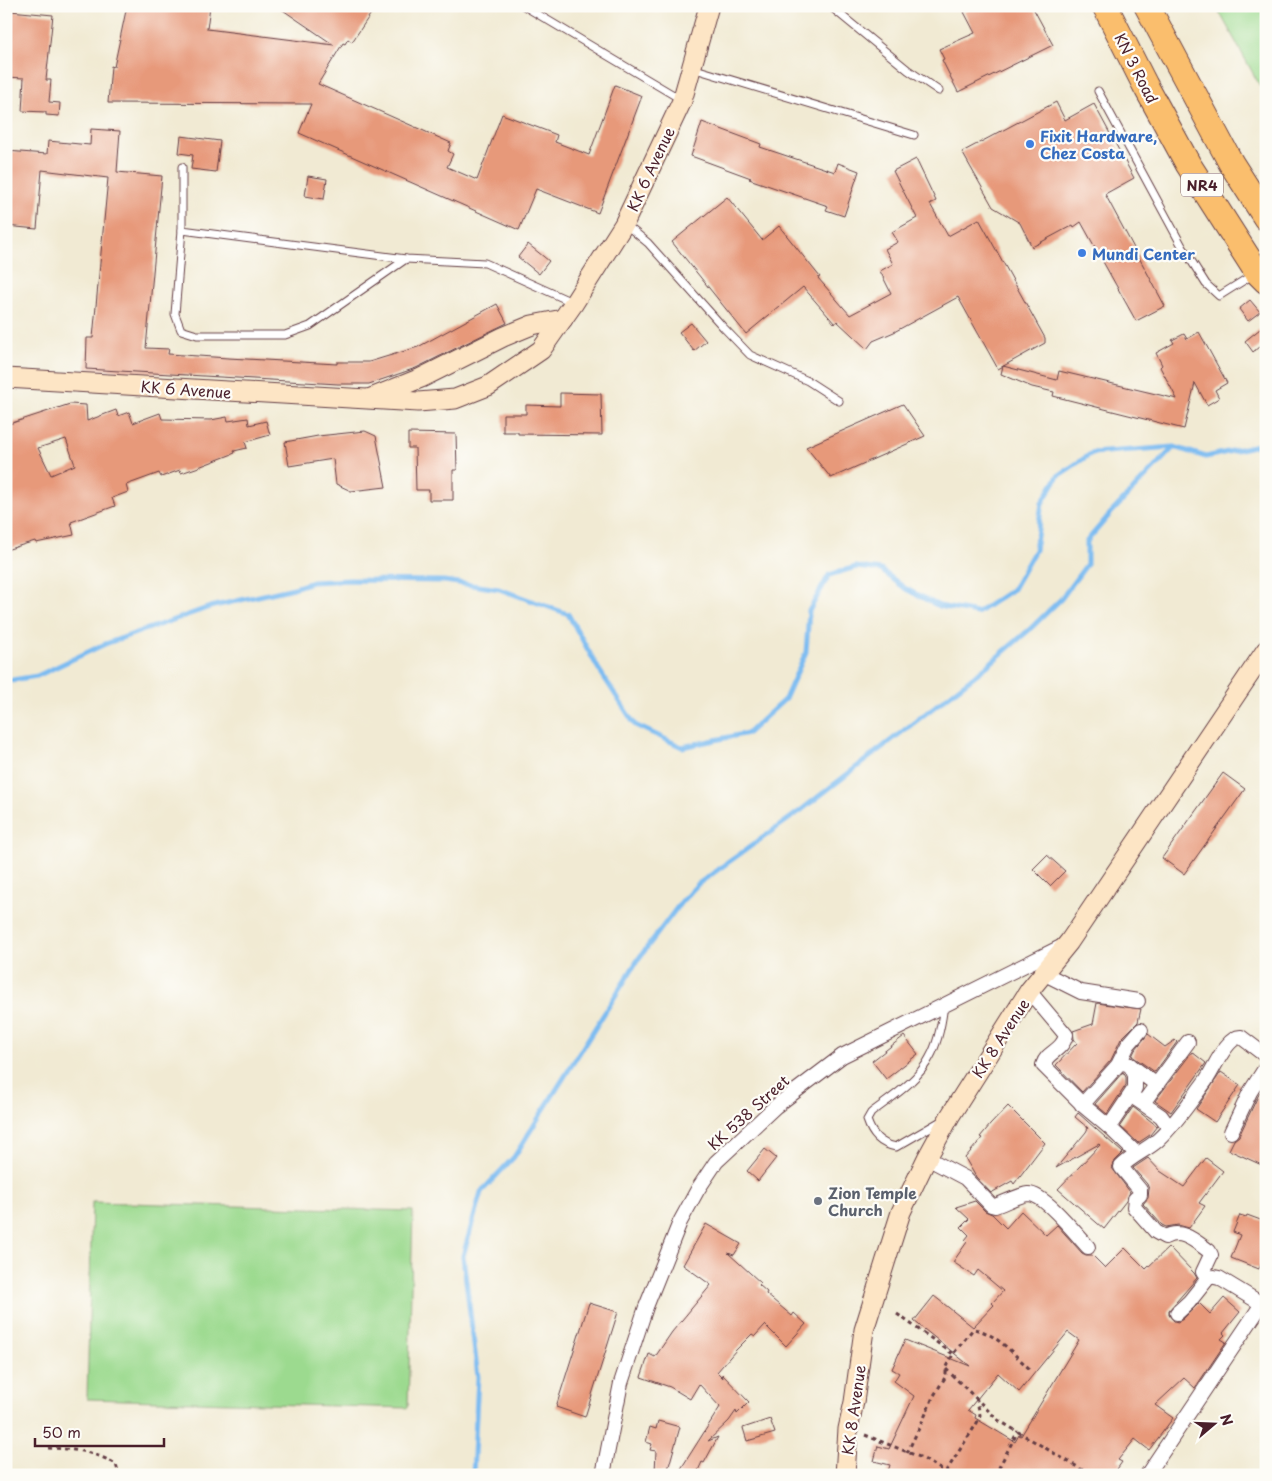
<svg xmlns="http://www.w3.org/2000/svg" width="1272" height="1481" font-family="'Playpen Sans',sans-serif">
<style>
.green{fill:#9cda8f;stroke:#737c5d}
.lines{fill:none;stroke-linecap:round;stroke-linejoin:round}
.stream{stroke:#7dbcf1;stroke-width:5}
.building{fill:#e7997a;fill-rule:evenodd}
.lane-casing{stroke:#633d44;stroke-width:9}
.street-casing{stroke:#633d44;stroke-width:16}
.secondary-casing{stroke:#633d44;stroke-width:21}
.highway-casing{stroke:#633d44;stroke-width:27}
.path{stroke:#633d44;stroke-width:3;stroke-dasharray:4 4;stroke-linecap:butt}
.lane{stroke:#fff;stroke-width:7}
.street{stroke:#fff;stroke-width:14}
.secondary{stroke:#fde5c5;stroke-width:19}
.highway{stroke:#fabe6d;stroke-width:25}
.shop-dot{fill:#3f7fe0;stroke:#fdfcf7;stroke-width:2}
.worship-dot{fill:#6b7280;stroke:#fdfcf7;stroke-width:2}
.labels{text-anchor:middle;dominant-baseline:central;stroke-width:4.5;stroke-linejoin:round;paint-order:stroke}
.shield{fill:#fdfcf7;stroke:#806168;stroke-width:1}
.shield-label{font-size:14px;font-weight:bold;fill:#4a1f2b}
.street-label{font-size:15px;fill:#4a1f2b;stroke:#fdfcf7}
.shop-label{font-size:15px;font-weight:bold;fill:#366cbe;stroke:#fdfcf7;text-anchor:start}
.worship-label{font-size:15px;font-weight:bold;fill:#5b616d;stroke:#fdfcf7;text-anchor:start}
</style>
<rect width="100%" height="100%" fill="#fdfcf7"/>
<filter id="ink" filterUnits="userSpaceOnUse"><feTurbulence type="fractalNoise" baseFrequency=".02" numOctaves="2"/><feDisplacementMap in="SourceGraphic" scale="10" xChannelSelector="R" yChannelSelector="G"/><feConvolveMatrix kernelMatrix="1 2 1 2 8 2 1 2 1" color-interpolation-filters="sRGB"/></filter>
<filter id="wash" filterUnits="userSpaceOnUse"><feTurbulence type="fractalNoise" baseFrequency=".0096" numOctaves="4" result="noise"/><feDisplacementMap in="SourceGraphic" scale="20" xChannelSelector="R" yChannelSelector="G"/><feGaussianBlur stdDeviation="1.12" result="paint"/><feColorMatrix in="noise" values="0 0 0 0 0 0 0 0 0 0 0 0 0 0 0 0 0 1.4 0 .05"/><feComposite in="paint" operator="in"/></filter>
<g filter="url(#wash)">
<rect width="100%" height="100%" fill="#f1ead3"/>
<g class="green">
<polygon points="1216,6 1266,6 1266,97"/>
<polygon points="92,1202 413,1211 408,1408 87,1399"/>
</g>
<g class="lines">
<g class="stream">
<polyline points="6,681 37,676 105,644 210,607 294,588 312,582 350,580 444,581 499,589 568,614 598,668 635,725 682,747 748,733 785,699 806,652 809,611 829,575 856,567 881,570 906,589 939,606 977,613 1013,589 1035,550 1042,503 1058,476 1092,453 1174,447"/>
<polyline points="473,1475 478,1377 463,1256 481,1192 514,1157 639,958 682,901 698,884 800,811 987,666 1029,630 1061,599 1087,564 1087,541 1111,513 1174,447 1206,457 1266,443"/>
</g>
</g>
<g id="blocks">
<g class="building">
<polygon points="127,6 210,6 207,29 334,45 277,6 376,6 352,42 348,39 345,44 343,43 318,84 451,143 448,151 453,154 447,167 477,180 502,114 557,135 555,142 589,155 615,85 642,96 598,213 536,189 519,230 299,133 311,104 108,103 111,66 114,67"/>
<polygon points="975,6 1032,6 1053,45 958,92 942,60 944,59 939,49 975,33 964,12"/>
<polygon points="10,11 53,15 46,80 51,80 49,102 60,103 59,116 46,115 46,112 22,111 24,78 6,77 6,50"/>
<polygon points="1056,102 1065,120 1094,104 1134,178 1105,194 1165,306 1136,321 1081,222 1074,227 1073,225 1032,247 1020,223 993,207 962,152"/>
<polygon points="702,122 761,144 760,147 835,172 838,163 859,171 844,216 826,210 828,206 749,179 751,178 691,156"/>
<polygon points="91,129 120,131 117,172 162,176 146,348 169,349 168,354 228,358 337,364 337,362 369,362 418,347 497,304 507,323 416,368 369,384 338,384 86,369 87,338 93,338 108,178 42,170 37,229 6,226 6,151 47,154 48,141 90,145"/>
<polygon points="181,136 220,141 216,172 191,169 193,155 179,153"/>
<polygon points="916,159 936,201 930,204 948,236 979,219 1045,338 1045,343 998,369 958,297 894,332 873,341 867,349 837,321 835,324 803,287 746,334 672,242 727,197 762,240 779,226 820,277 818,278 850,315 891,293 880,271 893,264 885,249 898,242 892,232 917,218 893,171"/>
<polygon points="308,176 327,179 324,199 305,196"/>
<polygon points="528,244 549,261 539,274 518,257"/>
<polygon points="1250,300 1260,312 1248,321 1239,309"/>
<polygon points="691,323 706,341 694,351 679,332"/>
<polygon points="1260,329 1266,336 1266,341 1253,352 1245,341"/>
<polygon points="1199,332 1227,383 1215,390 1219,398 1207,405 1195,383 1184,429 1053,396 1054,392 1032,387 1001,374 1003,366 1057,380 1059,371 1177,399 1160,367 1162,365 1156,353 1174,343 1172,340 1184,334 1187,339"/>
<polygon points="560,393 601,394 602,435 518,434 518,432 503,432 503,414 526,414 526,405 560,406"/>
<path d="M70,404l16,1 1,16 29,-11 2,6 11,-4 4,11 27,-10 2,6 49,1 16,-3 1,4 20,-3 1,7 17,-4 4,14 -25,7 2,6 -13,3 1,2 -39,15 -15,5 -1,-3 -19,7 -2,-4 -33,12 2,7 -16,6 3,8 -44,16 3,13 -38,8 -1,-2 -29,9v-125zM66,439l9,26 -24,10 -13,-27z"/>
<polygon points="903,404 925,436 831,478 806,447"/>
<polygon points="365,431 376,436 386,487 351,491 336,484 333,459 289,466 285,442 318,436"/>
<polygon points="408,433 456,434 457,470 453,470 453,500 429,500 429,490 416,490 415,448 408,448"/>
<polygon points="1223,773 1245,789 1184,874 1162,858"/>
<polygon points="1047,855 1065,871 1050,886 1033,869"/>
<polygon points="1097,1003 1141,1009 1138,1022 1121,1039 1111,1060 1082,1092 1056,1065 1077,1043 1074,1039 1073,1031 1093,1024"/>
<polygon points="1148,1034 1165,1047 1175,1040 1177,1042 1155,1072 1132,1056 1135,1050"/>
<polygon points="904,1036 918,1054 886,1079 872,1061"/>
<polygon points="1192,1052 1206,1063 1171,1112 1155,1101"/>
<polygon points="1123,1072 1126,1077 1126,1085 1107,1114 1095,1104"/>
<polygon points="1221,1072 1240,1085 1215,1122 1196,1109"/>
<polygon points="1266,1084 1266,1167 1229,1150 1234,1140 1239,1136 1258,1096"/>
<polygon points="1008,1106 1045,1143 1014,1184 1012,1181 991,1193 976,1177 965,1158 982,1138 980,1137 990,1125"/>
<polygon points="1133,1107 1157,1126 1150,1135 1138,1143 1120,1126"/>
<polygon points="1078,1113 1123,1153 1115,1161 1112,1168 1130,1192 1126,1201 1104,1229 1058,1189 1100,1145 1099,1144 1056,1168 1086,1132 1088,1128 1075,1117"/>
<polygon points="765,1149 776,1158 758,1181 747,1171"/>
<polygon points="1148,1158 1160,1171 1184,1187 1206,1158 1223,1171 1199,1203 1205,1206 1189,1228 1178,1225 1166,1227 1162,1225 1143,1204 1148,1198 1149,1189 1147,1184 1133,1168"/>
<path d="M975,1201l10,10 7,3 14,14 15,-17 25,24 11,-10 25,28 4,2h6l13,13 20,-20 21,21 23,-22 25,26 3,5 -28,32v5l5,6 4,1 5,-3 16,-16 11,11 14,-16 16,14 -17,21 2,2 -4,4 5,3 -31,46 -11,-10 -29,27 18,13 -11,15 -13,17 -14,-11 -17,21 4,2 -9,13h-226l3,-10 -16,-4 4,-15 11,3 25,-53 -20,-15 5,-8 -7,-4 13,-29 65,26 -56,-45 20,-25 39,31 21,-22 -2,-2 11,-12 -25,-21 -4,6 -21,-14 14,-20 -2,-2 4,-5 -8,-8 8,-8 -13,-12zM1068,1332l11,8 -58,96 -2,-1 -4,7 -40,-24 1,-3 -8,-5 30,-37 21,19z"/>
<polygon points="1240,1215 1246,1217 1247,1215 1266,1222 1266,1252 1259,1269 1231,1258 1240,1235 1233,1232"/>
<polygon points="706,1224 741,1244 734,1255 728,1253 761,1283 759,1285 767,1292 766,1294 792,1316 794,1313 806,1324 786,1346 765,1325 755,1336 752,1334 736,1350 717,1372 723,1378 722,1374 749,1402 737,1414 736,1411 729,1421 708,1441 718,1437 704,1463 702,1462 696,1475 677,1475 720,1407 699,1384 690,1399 670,1387 641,1377 649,1354 655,1357 672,1332 711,1285 683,1265"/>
<polygon points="589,1303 618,1312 585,1417 556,1407"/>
<polygon points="770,1419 775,1433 747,1441 743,1428"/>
<polygon points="658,1421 680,1427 667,1473 655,1472 656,1451 650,1450 652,1444 646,1442 650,1427 656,1429"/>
</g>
</g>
</g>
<g filter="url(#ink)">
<use href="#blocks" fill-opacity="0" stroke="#633d44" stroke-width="1"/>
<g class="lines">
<g class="lane-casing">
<g id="lane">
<polyline points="524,6 682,100"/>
<polyline points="830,6 908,70 939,91"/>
<polyline points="692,68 914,135"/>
<polyline points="1098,91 1182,246 1206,284 1219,296 1254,274"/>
<polyline points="182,167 182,230 406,259 485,263 574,303"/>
<polyline points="625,224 648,243 724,328 750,355 808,381 839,401"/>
<polyline points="182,230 175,314 181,330 197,335 285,335 310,326 406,259"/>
<path d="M941,1121l-45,26c-16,-3 -24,-12 -29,-27l4,-7c21,-16 47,-32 59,-56 9,-16 12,-35 14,-53"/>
</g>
</g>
<g class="street-casing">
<g id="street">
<polyline points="1043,973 1081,992 1138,1001"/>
<path d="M1029,991l37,44c-4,17 -19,16 -23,30l42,42 24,20 28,27"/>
<polyline points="1130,1065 1157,1085"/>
<polyline points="1136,1099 1161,1116 1169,1127"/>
<polyline points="1143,1103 1188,1042"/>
<polyline points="1082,1105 1118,1065 1128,1045 1141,1030"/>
<polyline points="1109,1127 1135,1088 1135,1075 1130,1065 1120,1062"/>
<polyline points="1231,1132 1250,1092 1266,1067"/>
<path d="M927,1158l38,20 26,27 4,1c9,-3 24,-11 33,-12 16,-1 49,41 60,53"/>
<path d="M1262,1304l-43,-26 -14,-3 -2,-3 8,-17 -2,-4c-14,-10 -27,-23 -44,-14l-9,-5 -22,-25 1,-8 5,-4v-5l-19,-23c10,-11 26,-17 37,-27 18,-17 32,-38 46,-57 9,-11 22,-47 37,-46l25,19"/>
<polyline points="1177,1313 1189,1302 1209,1277"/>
<polyline points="603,1475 621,1383 646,1307 680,1222 698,1189 716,1162 776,1106 842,1056 1065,945"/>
<polyline points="1147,1475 1266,1298"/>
</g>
</g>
<g class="secondary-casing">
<g id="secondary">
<polyline points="6,378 418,402 455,399 488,386 541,350 574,303 624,224 682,101 709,6"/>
<polyline points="371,398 421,378 503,337 532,325 563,319"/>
<polyline points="845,1475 848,1429 854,1402 864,1330 901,1212 927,1158 950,1116 1029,991 1069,942 1266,650"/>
</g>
</g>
<g class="highway-casing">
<g id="highway">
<polyline points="1105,6 1145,85 1188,164 1257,272 1266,281"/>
<polyline points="1147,6 1231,163 1266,218"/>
</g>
</g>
<g class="path">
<polyline points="897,1314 953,1354"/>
<polyline points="946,1369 998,1420 1091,1475"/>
<polyline points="865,1435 922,1458 942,1470 947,1470 977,1423 980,1415 976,1396"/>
<path d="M48,1448c27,1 44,3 68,16l3,11"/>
<path d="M907,1453l17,-35 9,-21 13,-21v-7l7,-15 20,-25c23,3 43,28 59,42"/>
<polyline points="995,1475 1018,1431"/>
</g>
<use href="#lane" class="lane"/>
<use href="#street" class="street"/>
<use href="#secondary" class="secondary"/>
<use href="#highway" class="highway"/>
</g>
</g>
<g class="shop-dot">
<circle cx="1030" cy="144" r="5"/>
<circle cx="1082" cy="253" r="5"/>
</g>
<circle class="worship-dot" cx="818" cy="1201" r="5"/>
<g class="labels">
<rect class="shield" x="1181" y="173.5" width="42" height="23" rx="4"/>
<g class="shield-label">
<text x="1202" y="185">NR4</text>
</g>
<g class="street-label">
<text transform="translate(1137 68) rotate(63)">KN 3 Road</text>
<text transform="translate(650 169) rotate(-65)">KK 6 Avenue</text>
<text transform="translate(186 389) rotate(4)">KK 6 Avenue</text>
<text transform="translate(1000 1038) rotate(-57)">KK 8 Avenue</text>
<text transform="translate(748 1112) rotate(-42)">KK 538 Street</text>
<text transform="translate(853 1410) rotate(-82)">KK 8 Avenue</text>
</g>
<g class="shop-label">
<text x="1040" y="135">Fixit Hardware,<tspan x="1040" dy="17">Chez Costa</tspan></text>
<text x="1092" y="253">Mundi Center</text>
</g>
<g class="worship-label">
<text x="828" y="1192">Zion Temple<tspan x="828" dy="17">Church</tspan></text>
</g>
</g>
<rect width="1272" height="1481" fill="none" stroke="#fdfcf7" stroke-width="25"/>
<g transform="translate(1214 1424) rotate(71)" stroke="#fdfcf7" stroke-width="4" paint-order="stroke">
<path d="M0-4L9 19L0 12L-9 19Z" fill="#4a1f2b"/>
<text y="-8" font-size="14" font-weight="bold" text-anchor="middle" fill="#4a1f2b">N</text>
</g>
<path d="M35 1438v8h129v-8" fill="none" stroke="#4a1f2b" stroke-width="2.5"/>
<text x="42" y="1438" font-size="15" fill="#4a1f2b" stroke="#fdfcf7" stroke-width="4" paint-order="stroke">50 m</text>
</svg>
